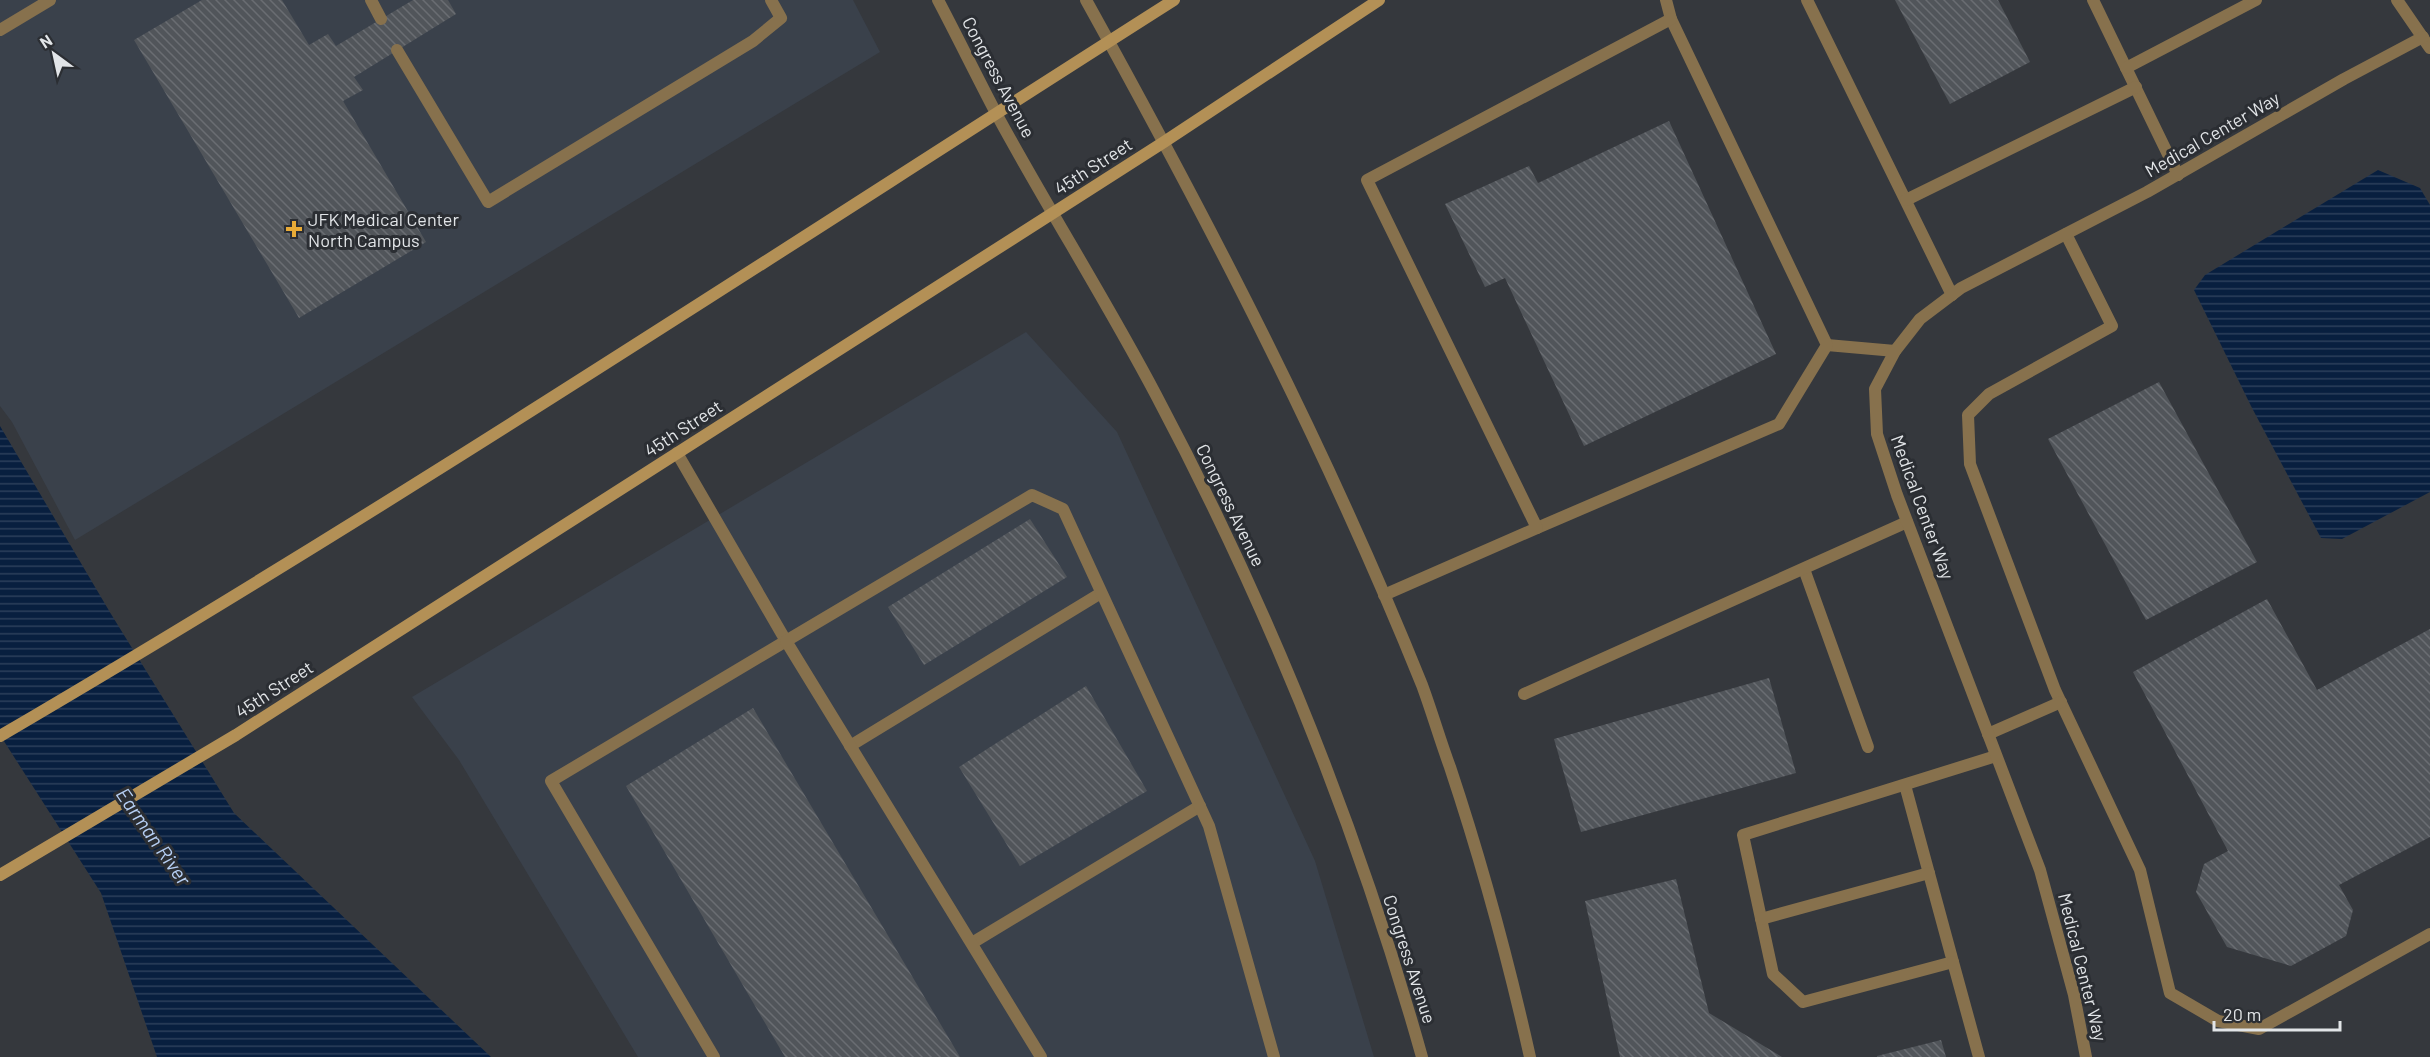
<svg xmlns="http://www.w3.org/2000/svg" width="2430" height="1057" font-family="Barlow,sans-serif">
<style>
.built{fill:#3a414b}
.water{fill:url(#water-rules)}
.building{fill:url(#building-back-hatch)}
.lines{fill:none;stroke-linecap:round;stroke-linejoin:round}
.service{stroke:#87714d;stroke-width:12}
.minor{stroke:#87714d;stroke-width:12}
.tertiary{stroke:#87714d;stroke-width:12}
.secondary{stroke:#b39056;stroke-width:12}
.poi-dot{fill:#e8ab37;stroke:#2b2e33;stroke-width:2}
.labels{text-anchor:middle;dominant-baseline:central;stroke-width:6;stroke-linejoin:round;paint-order:stroke}
.street-label{font-size:18px;fill:#e2e5e8;stroke:#2b2e33}
.poi-label{font-size:18px;fill:#e2e5e8;stroke:#2b2e33;text-anchor:start}
.water-label{font-size:20px;font-style:italic;fill:#b6cff4;stroke:#2b2e33}
</style>
<defs>
<pattern id="water-rules" width="6" height="5" patternUnits="userSpaceOnUse" patternTransform="scale(1.5)"><rect width="6" height="5" fill="#081f3f"/><path d="M0 2.5h6" fill="none" stroke="#2c3f5b"/></pattern>
<pattern id="building-back-hatch" width="6" height="6" patternUnits="userSpaceOnUse" patternTransform="scale(1.5)"><rect width="6" height="6" fill="#51555a"/><path d="M-1 5l2 2M0 0l6 6M5-1l2 2" fill="none" stroke="#6a6d72"/></pattern>
</defs>
<rect width="100%" height="100%" fill="#35383d"/>
<g class="built">
<polygon points="0,0 853,0 880,52 75,540 12,422 0,406"/>
<polygon points="1026,332 1117,432 1315,861 1374,1057 638,1057 459,760 412,697"/>
</g>
<g class="water">
<polygon points="2378,170 2420,188 2430,205 2430,492 2342,539 2321,538 2252,408 2194,290 2205,275"/>
<polygon points="0,426 111,614 234,813 491,1057 157,1057 101,893 0,735"/>
</g>
<g class="building">
<polygon points="202,0 282,0 309,45 328,34 336,46 413,0 448,0 456,14 354,77 363,90 343,101 426,242 299,318 134,40"/>
<polygon points="1895,0 1998,0 2030,62 1950,104"/>
<polygon points="1669,121 1776,354 1584,446 1505,278 1485,287 1445,204 1529,166 1538,183"/>
<polygon points="2159,382 2257,562 2146,620 2048,439"/>
<polygon points="1030,519 1067,577 924,665 888,607"/>
<polygon points="2267,599 2317,690 2430,629 2430,837 2339,885 2353,910 2346,936 2291,966 2227,947 2196,892 2204,864 2228,851 2133,672"/>
<polygon points="1769,678 1796,773 1581,832 1554,739"/>
<polygon points="1086,686 1147,791 1020,866 959,767"/>
<polygon points="753,708 960,1057 785,1057 626,786"/>
<polygon points="1676,879 1709,1013 1782,1057 1620,1057 1585,901"/>
<polygon points="1941,1040 1946,1057 1877,1057 1877,1056"/>
</g>
<g class="lines">
<g class="service">
<polyline points="371,0 381,19"/>
<polyline points="1807,0 1952,295"/>
<polyline points="2093,0 2178,175"/>
<polyline points="0,30 50,0"/>
<polyline points="397,50 488,202 753,41 781,18 771,0"/>
<polyline points="2126,68 2256,0"/>
<polyline points="1906,200 2136,87"/>
<polyline points="2066,234 2112,326 1989,394 1968,415 1970,464 2055,690 2140,870 2170,993 2218,1021 2259,1029 2430,934"/>
<polyline points="1827,345 1895,351"/>
<polyline points="677,453 786,641 551,781 714,1057"/>
<polyline points="1537,528 1779,424 1827,345 1671,19 1666,0"/>
<polyline points="1804,569 1868,747"/>
<polyline points="1384,595 1537,528 1367,180 1671,19"/>
<polyline points="1524,694 1907,522"/>
<polyline points="1988,734 2061,702"/>
<polyline points="850,746 1101,593"/>
<polyline points="1905,785 1953,962 1803,1002 1773,974 1743,835 1996,756"/>
<polyline points="1761,919 1929,873"/>
<polyline points="972,943 1200,806"/>
<polyline points="1953,962 1979,1057"/>
<polyline points="1041,1057 786,641 1032,495 1063,509 1209,826 1274,1057"/>
</g>
<g class="minor">
<polyline points="2397,0 2430,48"/>
<polyline points="2086,1057 2074,995 2040,870 1897,495 1877,434 1875,389 1895,351 1920,319 1961,288 2147,192 2344,79 2423,37"/>
</g>
<g class="tertiary">
<path d="M938,0c20,38 39,77 59,115 51,94 109,185 159,280 111,209 202,434 266,662"/>
<path d="M1086,0c123,222 241,449 336,685 10,27 18,55 28,82 32,96 58,192 80,290"/>
</g>
<g class="secondary">
<path d="M0,736c398,-233 784,-488 1174,-736"/>
<polyline points="0,875 236,735 1164,142 1379,0"/>
</g>
</g>
<path class="poi-dot" d="M291 220h6v6h6v6h-6v6h-6v-6h-6v-6h6z"/>
<g class="labels">
<g class="street-label">
<text transform="translate(999 77) rotate(62)">Congress Avenue</text>
<text transform="translate(2212 134) rotate(-30)">Medical Center Way</text>
<text transform="translate(1093 166) rotate(-33)">45th Street</text>
<text transform="translate(683 428) rotate(-33)">45th Street</text>
<text transform="translate(1231 505) rotate(64)">Congress Avenue</text>
<text transform="translate(1923 507) rotate(70)">Medical Center Way</text>
<text transform="translate(274 689) rotate(-33)">45th Street</text>
<text transform="translate(1410 959) rotate(72)">Congress Avenue</text>
<text transform="translate(2083 967) rotate(76)">Medical Center Way</text>
</g>
<g class="poi-label">
<text x="308" y="219">JFK Medical Center<tspan x="308" dy="21">North Campus</tspan></text>
</g>
<g class="water-label">
<text transform="translate(154 836) rotate(55)">Earman River</text>
</g>
</g>
<g transform="translate(54 54) rotate(327)" stroke="#2b2e33" stroke-width="4.5" paint-order="stroke">
<path d="M0-4.5L10 22L0 15L-10 22Z" fill="#e2e5e8"/>
<text y="-9" font-size="16" font-weight="bold" text-anchor="middle" fill="#e2e5e8">N</text>
</g>
<path d="M2214 1021v9h126v-9" fill="none" stroke="#e2e5e8" stroke-width="3"/>
<text x="2223" y="1021" font-size="18" fill="#e2e5e8" stroke="#2b2e33" stroke-width="4.5" paint-order="stroke">20 m</text>
</svg>
